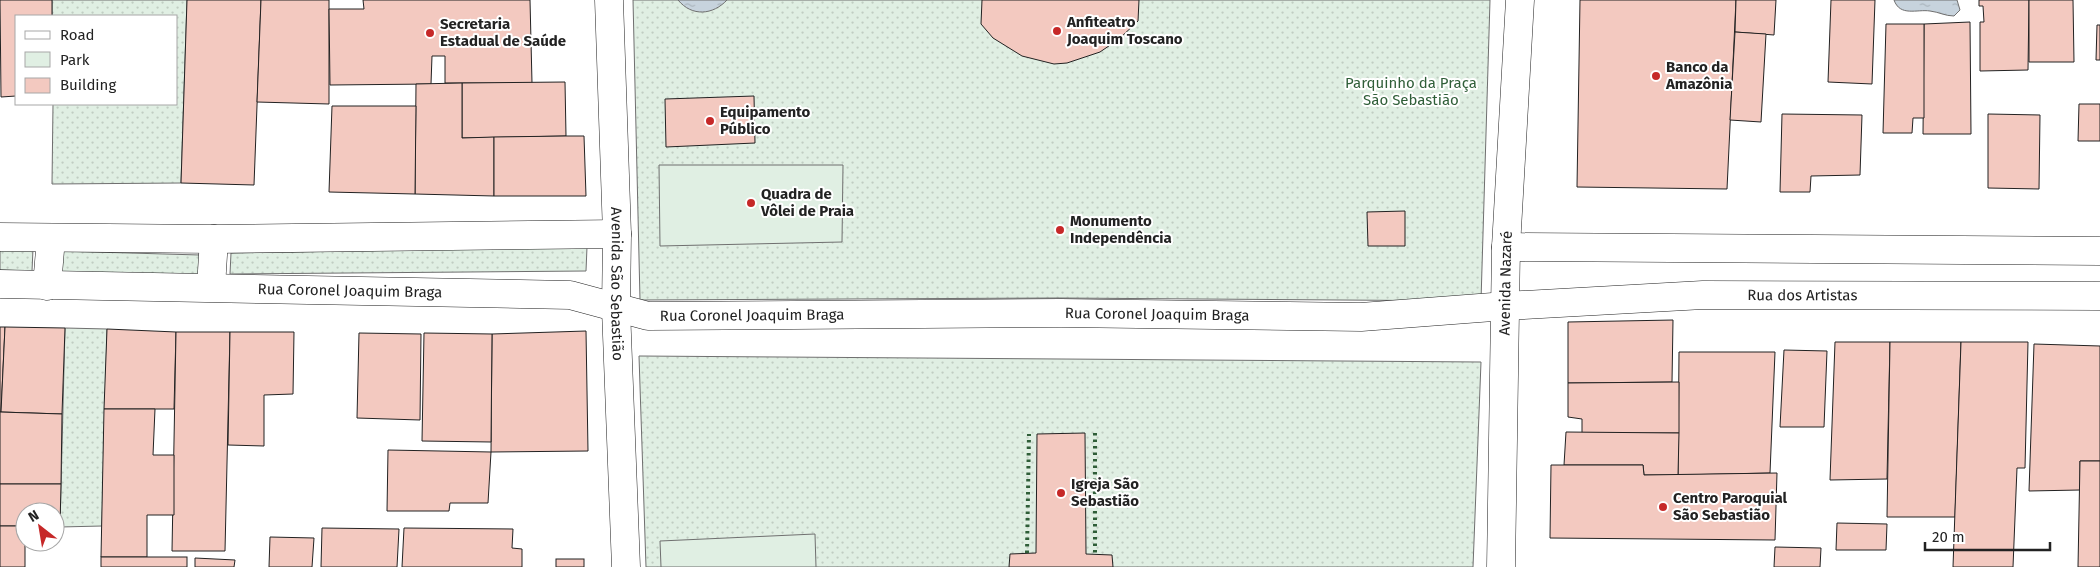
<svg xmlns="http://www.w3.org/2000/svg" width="2100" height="567" font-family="'Fira Sans',sans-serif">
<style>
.green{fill:url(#green-dots);stroke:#6f6f6f}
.pitch{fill:#e0efe3;stroke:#6f6f6f}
.water{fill:url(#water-ripples);stroke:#6f6f6f}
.building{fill:#f3c9c0;stroke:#222}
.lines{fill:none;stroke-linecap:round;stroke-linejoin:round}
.street-casing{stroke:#222;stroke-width:29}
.secondary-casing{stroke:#222;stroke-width:29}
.street{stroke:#fff;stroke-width:28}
.secondary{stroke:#fff;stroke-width:28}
.hedge{stroke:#2f5e38;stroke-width:4;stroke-dasharray:2.5 4;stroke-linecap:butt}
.poi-dot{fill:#c62828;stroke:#fff;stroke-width:2}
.labels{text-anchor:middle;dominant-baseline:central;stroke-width:4;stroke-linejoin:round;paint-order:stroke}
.poi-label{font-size:15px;font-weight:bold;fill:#222;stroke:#fff;text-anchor:start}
.park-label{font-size:15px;fill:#2f5e38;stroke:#fff}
.street-label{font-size:15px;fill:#222;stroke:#fff}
</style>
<defs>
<pattern id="green-dots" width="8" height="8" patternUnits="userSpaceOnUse" patternTransform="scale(1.25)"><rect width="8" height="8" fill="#e0efe3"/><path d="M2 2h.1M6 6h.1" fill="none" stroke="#c0cdc2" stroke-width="1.8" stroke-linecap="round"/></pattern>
<pattern id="water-ripples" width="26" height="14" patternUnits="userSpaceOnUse" patternTransform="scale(1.25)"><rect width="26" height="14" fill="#c7d3dd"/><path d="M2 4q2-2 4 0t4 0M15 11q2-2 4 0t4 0" fill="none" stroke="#abb5bd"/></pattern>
</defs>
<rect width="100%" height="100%" fill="#fff"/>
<g class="green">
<polygon points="52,0 187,0 181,183 52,184 53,104 176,104 176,16 52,16"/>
<polygon points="633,0 1490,0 1481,301 1058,298 640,300"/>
<polygon points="587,247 586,271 230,274 231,253"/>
<polygon points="0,249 33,249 32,271 0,270"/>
<polygon points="59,251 200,255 199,276 58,272"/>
<polygon points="65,328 107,329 102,526 60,527"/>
<polygon points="639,356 1481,362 1473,567 646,567"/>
</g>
<g class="pitch">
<polygon points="659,165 843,165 842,242 660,246"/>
<polygon points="815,534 816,567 661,567 660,541"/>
</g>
<g class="water">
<path d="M678,0h49c-14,15 -35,17 -49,0z"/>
<path d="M1894,0h63l3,10 -6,6c-9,0 -15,-4 -24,-5 -13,-2 -30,6 -36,-11z"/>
</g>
<g class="building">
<polygon points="0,0 52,0 52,16 16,16 16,96 1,97"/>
<polygon points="187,0 261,0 254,185 181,183"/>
<polygon points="261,0 329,0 329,104 257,102"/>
<polygon points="363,0 530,0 532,83 445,83 445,56 432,56 431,84 330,85 329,9 364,9"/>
<polygon points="982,0 1139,0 1138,21 1119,39 1100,52 1067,63 1054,64 1022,56 993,38 981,24"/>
<polygon points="1580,0 1736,0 1727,189 1577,187"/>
<polygon points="1736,0 1776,0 1774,35 1735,32"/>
<polygon points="1831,0 1875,0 1872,84 1828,82"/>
<polygon points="1979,0 2029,0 2028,70 1980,71 1980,22 1984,22 1983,6 1979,6"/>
<polygon points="2029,0 2073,0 2074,62 2029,62"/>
<polygon points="1970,22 1971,134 1923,134 1924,24"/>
<polygon points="1886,24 1924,24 1924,118 1913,118 1912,133 1883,133"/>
<polygon points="2097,25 2100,25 2100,60 2096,60"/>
<polygon points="1735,32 1766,34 1761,122 1730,120"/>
<polygon points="565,82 566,136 462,138 462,83"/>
<polygon points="462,83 462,138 494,137 494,196 415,194 416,84"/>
<polygon points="754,96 755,143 666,147 665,99"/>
<polygon points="2079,104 2100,104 2100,141 2078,141"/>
<polygon points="332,106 416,106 415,194 329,192"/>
<polygon points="1782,114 1862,115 1860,175 1811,176 1810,192 1780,192"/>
<polygon points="1988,114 2040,115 2039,189 1988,188"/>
<polygon points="566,136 584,136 586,196 494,196 494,137"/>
<polygon points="1405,211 1405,246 1368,246 1367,212"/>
<polygon points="1673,320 1672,382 1568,383 1568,322"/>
<polygon points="0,327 5,327 1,412 0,412"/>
<polygon points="5,327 65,328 62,414 1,412"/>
<polygon points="107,329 176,332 174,409 104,409"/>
<polygon points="586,331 588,451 491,452 492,334"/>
<polygon points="176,332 230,332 225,551 172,551"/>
<polygon points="230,332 294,332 293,394 264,395 264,446 228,445"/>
<polygon points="359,333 421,334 420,420 357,418"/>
<polygon points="424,333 492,334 491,442 422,441"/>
<polygon points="1835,342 1890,342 1887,479 1830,480"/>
<polygon points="1890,342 1961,342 1955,517 1887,517"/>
<polygon points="1961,342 2028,342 2025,468 2017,468 2013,567 1953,567"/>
<polygon points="2034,344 2100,346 2100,461 2080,461 2080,490 2029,491"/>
<polygon points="1784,350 1827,351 1824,427 1780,427"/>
<polygon points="1679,352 1775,352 1770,473 1678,475"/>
<polygon points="1679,382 1679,433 1582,433 1582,419 1568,417 1568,383"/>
<polygon points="104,409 155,409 153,455 174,455 174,515 147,515 147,557 101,557"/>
<polygon points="0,412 62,414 61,484 0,484"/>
<polygon points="1566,432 1679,433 1678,475 1644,475 1643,465 1564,465"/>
<polygon points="1085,433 1086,554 1112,555 1113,567 1009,567 1010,554 1036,553 1037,434"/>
<polygon points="388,450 491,452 488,503 450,503 449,511 387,511"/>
<polygon points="2080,461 2100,461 2100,567 2078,567"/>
<polygon points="1551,465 1643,465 1644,475 1777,473 1775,540 1550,538"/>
<polygon points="0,484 61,484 60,527 55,526 55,512 25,512 25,526 0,526"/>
<polygon points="1837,523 1887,524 1886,550 1836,550"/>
<rect x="0" y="526" width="25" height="41"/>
<polygon points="322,528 399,529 397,567 321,567"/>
<polygon points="404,528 513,529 512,548 522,549 522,567 402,567"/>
<polygon points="270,537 314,538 312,567 269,567"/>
<polygon points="1775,547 1821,548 1820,567 1774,567"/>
<rect x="101" y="557" width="86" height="10"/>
<polygon points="195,558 235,560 234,567 195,567"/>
<rect x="556" y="559" width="28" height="8"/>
</g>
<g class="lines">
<g class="street-casing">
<g id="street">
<polyline points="0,237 214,239 617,234"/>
<polyline points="1506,247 2100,251"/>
<path id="s1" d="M0,284l570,11 78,21 413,-3 300,4 145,-11 197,-11 397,1"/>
<polyline points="47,286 51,238"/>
<polyline points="211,287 214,239"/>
</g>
</g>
<g class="secondary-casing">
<g id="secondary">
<path id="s2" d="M609,0l8,234 -1,75 10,258"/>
<path id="s3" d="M1501,567l5,-320 14,-247"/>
</g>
</g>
<use href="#street" class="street"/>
<use href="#secondary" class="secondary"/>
<g class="hedge">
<polyline points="1095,433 1095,554"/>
<polyline points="1027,553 1029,434"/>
</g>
</g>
<g class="poi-dot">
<circle cx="1057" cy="31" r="5"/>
<circle cx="430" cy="33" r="5"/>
<circle cx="1656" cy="76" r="5"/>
<circle cx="710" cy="121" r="5"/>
<circle cx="751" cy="203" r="5"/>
<circle cx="1060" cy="230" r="5"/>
<circle cx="1061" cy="493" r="5"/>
<circle cx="1663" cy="507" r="5"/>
</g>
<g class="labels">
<g class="poi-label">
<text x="1067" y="22">Anfiteatro<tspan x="1067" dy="17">Joaquim Toscano</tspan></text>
<text x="440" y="24">Secretaria<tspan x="440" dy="17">Estadual de Saúde</tspan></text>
<text x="1666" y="67">Banco da<tspan x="1666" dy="17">Amazônia</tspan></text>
<text x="720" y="112">Equipamento<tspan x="720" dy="17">Público</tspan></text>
<text x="761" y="194">Quadra de<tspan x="761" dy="17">Vôlei de Praia</tspan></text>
<text x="1070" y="221">Monumento<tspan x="1070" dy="17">Independência</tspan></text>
<text x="1071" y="484">Igreja São<tspan x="1071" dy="17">Sebastião</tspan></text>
<text x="1673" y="498">Centro Paroquial<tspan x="1673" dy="17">São Sebastião</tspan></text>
</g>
<g class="park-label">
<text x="1411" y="83">Parquinho da Praça<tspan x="1411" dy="17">São Sebastião</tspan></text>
</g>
<g class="street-label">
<text stroke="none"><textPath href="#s3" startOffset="284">Avenida Nazaré</textPath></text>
<text stroke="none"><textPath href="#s2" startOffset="284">Avenida São Sebastião</textPath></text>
<text stroke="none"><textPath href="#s1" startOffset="350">Rua Coronel Joaquim Braga</textPath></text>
<text stroke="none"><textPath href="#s1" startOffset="1806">Rua dos Artistas</textPath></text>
<text stroke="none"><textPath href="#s1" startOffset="755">Rua Coronel Joaquim Braga</textPath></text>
<text stroke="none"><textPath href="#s1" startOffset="1160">Rua Coronel Joaquim Braga</textPath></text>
</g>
</g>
<rect x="15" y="15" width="162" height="90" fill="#ffffff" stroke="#a7a7a7"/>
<rect x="25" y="31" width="25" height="8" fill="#ffffff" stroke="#a7a7a7"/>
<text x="60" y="40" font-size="15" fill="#222222">Road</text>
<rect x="25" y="52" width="25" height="15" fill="#e0efe3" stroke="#a7a7a7"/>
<text x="60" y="65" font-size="15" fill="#222222">Park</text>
<rect x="25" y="78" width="25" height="15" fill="#f3c9c0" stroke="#a7a7a7"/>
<text x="60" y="90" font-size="15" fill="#222222">Building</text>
<g transform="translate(40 527) rotate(329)"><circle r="24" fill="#ffffff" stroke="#a7a7a7"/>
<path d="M0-4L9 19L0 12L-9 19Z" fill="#c62828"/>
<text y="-8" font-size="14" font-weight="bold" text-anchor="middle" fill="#222222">N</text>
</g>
<path d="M1925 542v8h125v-8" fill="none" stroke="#222222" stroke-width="2.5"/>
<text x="1932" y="542" font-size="15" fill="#222222" stroke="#ffffff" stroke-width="4" paint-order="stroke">20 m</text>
</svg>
